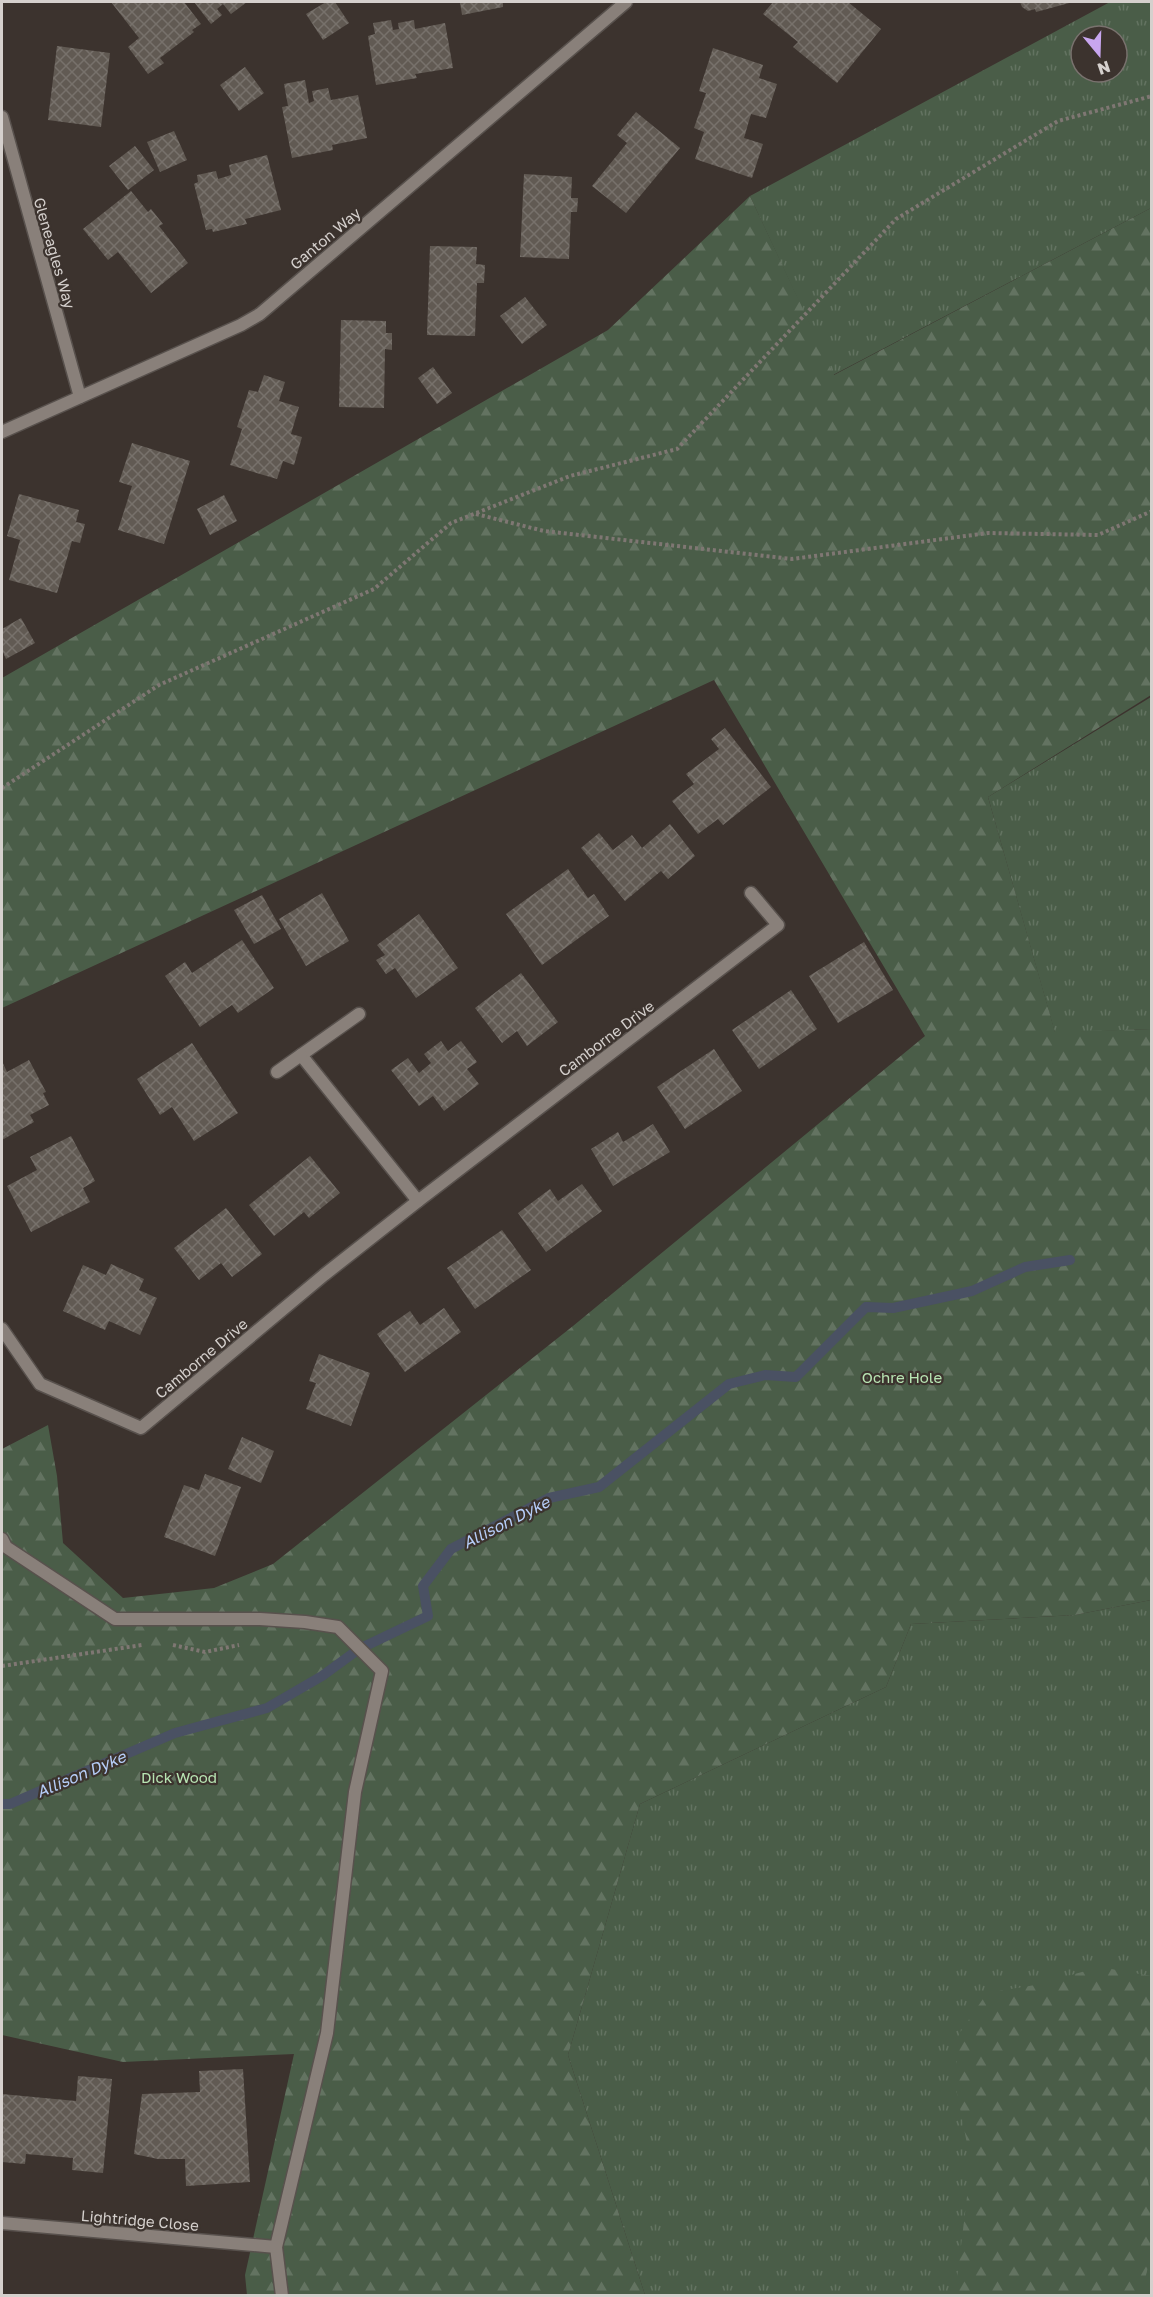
<svg xmlns="http://www.w3.org/2000/svg" width="1153" height="2297" font-family="'Golos Text',sans-serif">
<style>
.grass{fill:url(#grass-tufts);fill-rule:evenodd}
.forest{fill:url(#forest-firs)}
.lines{fill:none;stroke-linecap:round;stroke-linejoin:round}
.stream{stroke:#4a5163;stroke-width:10}
.building{fill:url(#building-cross-hatch)}
.minor-casing{stroke:#58514d;stroke-width:15}
.path{stroke:#7f7773;stroke-width:4;stroke-dasharray:3 3;stroke-linecap:butt}
.minor{stroke:#89807a;stroke-width:12}
.labels{text-anchor:middle;dominant-baseline:central;stroke-width:4.5;stroke-linejoin:round;paint-order:stroke}
.street-label{font-size:15px;fill:#d5d0cd;stroke:#3c332e}
.park-label{font-size:15px;fill:#b8e5b3;stroke:#3c332e}
.water-label{font-size:16px;font-style:italic;fill:#b6cdf8;stroke:#3c332e}
</style>
<defs>
<pattern id="grass-tufts" width="24" height="20" patternUnits="userSpaceOnUse" patternTransform="scale(1.5)"><rect width="24" height="20" fill="#4a5d48"/><path d="M3 7l-1-3M5 7V3M7 7l1-3M15 17l-1-3M17 17v-4M19 17l1-3" fill="none" stroke="#637361"/></pattern>
<pattern id="forest-firs" width="22" height="20" patternUnits="userSpaceOnUse" patternTransform="scale(1.5)"><rect width="22" height="20" fill="#4a5d48"/><path d="M5 1l3.5 6h-7zM16 11l3.5 6h-7z" fill="#637361"/></pattern>
<pattern id="building-cross-hatch" width="8" height="8" patternUnits="userSpaceOnUse" patternTransform="scale(1.5)"><rect width="8" height="8" fill="#615a53"/><path d="M0 0l8 8M0 8l8-8" fill="none" stroke="#77716b"/></pattern>
</defs>
<rect width="100%" height="100%" fill="#3c332e"/>
<g class="grass">
<path d="M1110,2h41v206l-318,167 -83,-179zM1081,36h36v36h-36z"/>
<polygon points="1151,697 1151,1029 1055,1033 988,797"/>
<polygon points="1151,1600 1151,2295 645,2295 568,2055 640,1804 886,1687 911,1624 1075,1615"/>
</g>
<g class="forest">
<polygon points="750,196 834,375 1151,208 1151,695 988,797 1055,1032 1151,1029 1151,1600 1075,1615 911,1624 886,1687 640,1804 568,2055 645,2295 247,2295 245,2275 294,2054 123,2062 2,2035 2,1449 48,1425 57,1476 63,1543 123,1598 214,1588 273,1564 573,1326 925,1036 714,680 2,1008 2,678 608,330"/>
<polygon points="1100,1967 1151,1976 1152,2159 1146,2170 1151,2197 1151,2255 1141,2295 955,2295 971,2164 955,2083 959,2034 987,1993 1035,1985"/>
</g>
<g class="lines">
<polyline class="stream" points="2,1804 10,1804 175,1733 267,1708 322,1676 359,1649 428,1616 423,1586 451,1549 549,1498 599,1487 729,1384 765,1375 796,1377 866,1307 893,1308 972,1291 1025,1267 1070,1260"/>
</g>
<g class="building">
<polygon points="111,2 184,2 201,24 192,30 194,32 160,58 164,63 148,74 128,47 139,38"/>
<polygon points="194,2 247,2 231,14 223,4 217,9 222,15 211,24"/>
<polygon points="326,2 335,2 349,23 323,40 306,14"/>
<polygon points="460,2 503,2 503,7 462,15"/>
<polygon points="773,2 848,2 881,29 837,83 793,47 798,42 763,14"/>
<polygon points="1020,2 1073,2 1036,12 1035,9 1028,11 1022,7"/>
<polygon points="391,20 393,30 399,29 398,23 414,20 415,29 445,23 453,68 415,74 417,78 376,85 368,36 375,34 373,23"/>
<polygon points="57,46 110,53 101,127 48,120"/>
<polygon points="713,48 763,65 759,78 777,84 766,118 751,114 744,138 763,144 752,178 695,159 704,132 694,128 706,93 699,91"/>
<polygon points="245,67 264,93 239,111 220,85"/>
<polygon points="305,80 309,103 314,101 312,91 328,88 331,100 358,95 367,138 332,145 333,150 292,158 282,107 288,106 284,84"/>
<polygon points="636,112 680,148 626,213 592,186 627,143 617,135"/>
<polygon points="174,131 187,160 160,172 147,142"/>
<polygon points="135,146 154,170 128,190 109,166"/>
<polygon points="267,155 281,210 245,219 247,224 213,232 212,229 206,230 194,184 198,182 197,175 216,171 218,179 231,175 229,165"/>
<polygon points="524,174 572,177 571,198 578,198 577,212 571,212 569,259 520,257"/>
<polygon points="131,191 148,212 151,209 163,224 159,226 188,263 151,293 118,252 108,260 83,229"/>
<polygon points="430,246 477,247 476,264 485,265 484,283 477,283 475,336 427,335"/>
<polygon points="525,297 547,325 522,344 500,316"/>
<polygon points="341,320 386,321 386,333 392,333 392,350 385,349 384,408 339,407"/>
<polygon points="433,367 452,393 437,404 418,378"/>
<polygon points="264,375 285,382 279,401 299,407 291,434 302,437 294,465 283,461 277,479 230,465 242,429 237,427 249,390 258,392"/>
<polygon points="132,443 190,461 164,544 118,530 132,486 119,482"/>
<polygon points="19,494 79,510 76,522 85,524 80,543 72,541 57,593 9,580 20,540 7,536"/>
<polygon points="224,495 237,521 210,535 197,509"/>
<polygon points="21,618 35,643 6,659 2,650 2,629"/>
<polygon points="725,728 771,787 723,825 718,819 698,834 672,801 694,784 686,774 719,749 711,739"/>
<polygon points="670,824 695,856 668,879 661,871 625,901 581,848 599,833 613,850 632,835 642,848"/>
<polygon points="568,869 588,898 594,894 609,916 542,965 506,914"/>
<polygon points="322,893 349,941 306,966 279,919"/>
<polygon points="262,895 281,929 254,944 234,910"/>
<polygon points="419,914 458,968 416,998 395,968 386,974 376,960 385,955 377,945"/>
<polygon points="242,940 274,988 238,1013 232,1005 200,1027 165,976 185,962 192,973"/>
<polygon points="864,942 893,990 838,1023 809,976"/>
<polygon points="521,973 558,1022 527,1046 517,1031 502,1043 475,1008"/>
<polygon points="791,990 817,1029 759,1069 732,1030"/>
<polygon points="441,1041 448,1051 461,1041 477,1062 467,1069 479,1084 444,1111 433,1096 419,1106 391,1070 408,1058 419,1073 431,1063 424,1054"/>
<polygon points="192,1043 238,1113 194,1141 172,1107 160,1115 137,1079"/>
<polygon points="714,1049 742,1091 685,1129 657,1087"/>
<polygon points="29,1060 46,1092 43,1093 49,1105 30,1115 34,1122 2,1140 2,1061 7,1072"/>
<polygon points="653,1124 670,1152 613,1186 591,1149 618,1132 623,1142"/>
<polygon points="71,1136 95,1181 83,1188 90,1202 31,1232 7,1186 37,1170 30,1157"/>
<polygon points="310,1156 340,1193 309,1218 304,1212 274,1236 249,1205"/>
<polygon points="582,1184 602,1211 546,1252 518,1213 550,1189 558,1201"/>
<polygon points="226,1208 262,1254 232,1277 221,1263 199,1280 174,1248"/>
<polygon points="502,1230 531,1270 475,1309 447,1268"/>
<polygon points="111,1264 144,1279 139,1290 157,1298 140,1335 109,1321 105,1330 63,1311 83,1265 106,1275"/>
<polygon points="444,1308 461,1332 405,1372 377,1334 410,1311 420,1325"/>
<polygon points="319,1354 370,1373 351,1426 306,1409 316,1383 309,1381"/>
<polygon points="242,1437 274,1451 261,1483 228,1469"/>
<polygon points="205,1474 241,1487 215,1556 164,1537 184,1485 199,1490"/>
<polygon points="243,2069 250,2182 186,2186 185,2159 158,2159 134,2154 142,2094 200,2092 199,2071"/>
<polygon points="78,2076 112,2079 103,2173 72,2170 73,2158 26,2154 25,2164 2,2162 2,2094 76,2101"/>
</g>
<g class="lines">
<g class="minor-casing">
<g id="minor">
<polyline points="2,117 80,397"/>
<polyline points="2,432 241,325 260,314 626,2"/>
<polyline points="359,1014 301,1055 418,1201"/>
<polyline points="277,1072 301,1055"/>
<polyline points="2,1329 40,1384 141,1428 324,1275 418,1201 778,925 751,893"/>
<polyline points="2,1539 6,1547 115,1619 260,1619 305,1622 338,1627 382,1671 355,1792 327,2033 276,2247 282,2296"/>
<polyline points="2,2223 276,2247"/>
</g>
</g>
<g class="path">
<polyline points="476,514 544,531 792,559 988,533 1098,535 1152,511"/>
<polyline points="2,788 159,685 374,589 451,523 570,476 677,449 896,219 1058,121 1152,96"/>
<polyline points="173,1645 205,1652 239,1645"/>
<polyline points="2,1666 142,1645"/>
</g>
<use href="#minor" class="minor"/>
</g>
<g class="labels">
<g class="street-label">
<text transform="translate(325 238) rotate(-40)">Ganton Way</text>
<text transform="translate(55 253) rotate(74)">Gleneagles Way</text>
<text transform="translate(606 1038) rotate(-37)">Camborne Drive</text>
<text transform="translate(201 1358) rotate(-40)">Camborne Drive</text>
<text transform="translate(140 2220) rotate(5)">Lightridge Close</text>
</g>
<g class="park-label">
<text x="902" y="1377">Ochre Hole</text>
<text x="179" y="1777">Dick Wood</text>
</g>
<g class="water-label">
<text transform="translate(506 1522) rotate(-27)">Allison Dyke</text>
<text transform="translate(81 1774) rotate(-23)">Allison Dyke</text>
</g>
</g>
<rect width="1153" height="2297" fill="none" stroke="#d5d0cd" stroke-width="6"/>
<g transform="translate(1099 54) rotate(161)"><circle r="28" fill="#3c332e" stroke="#79726e" stroke-width="1.5"/>
<path d="M0-4.5L10 22L0 15L-10 22Z" fill="#c8a6ef"/>
<text y="-9" font-size="16" font-weight="bold" text-anchor="middle" fill="#d5d0cd">N</text>
</g>
</svg>
